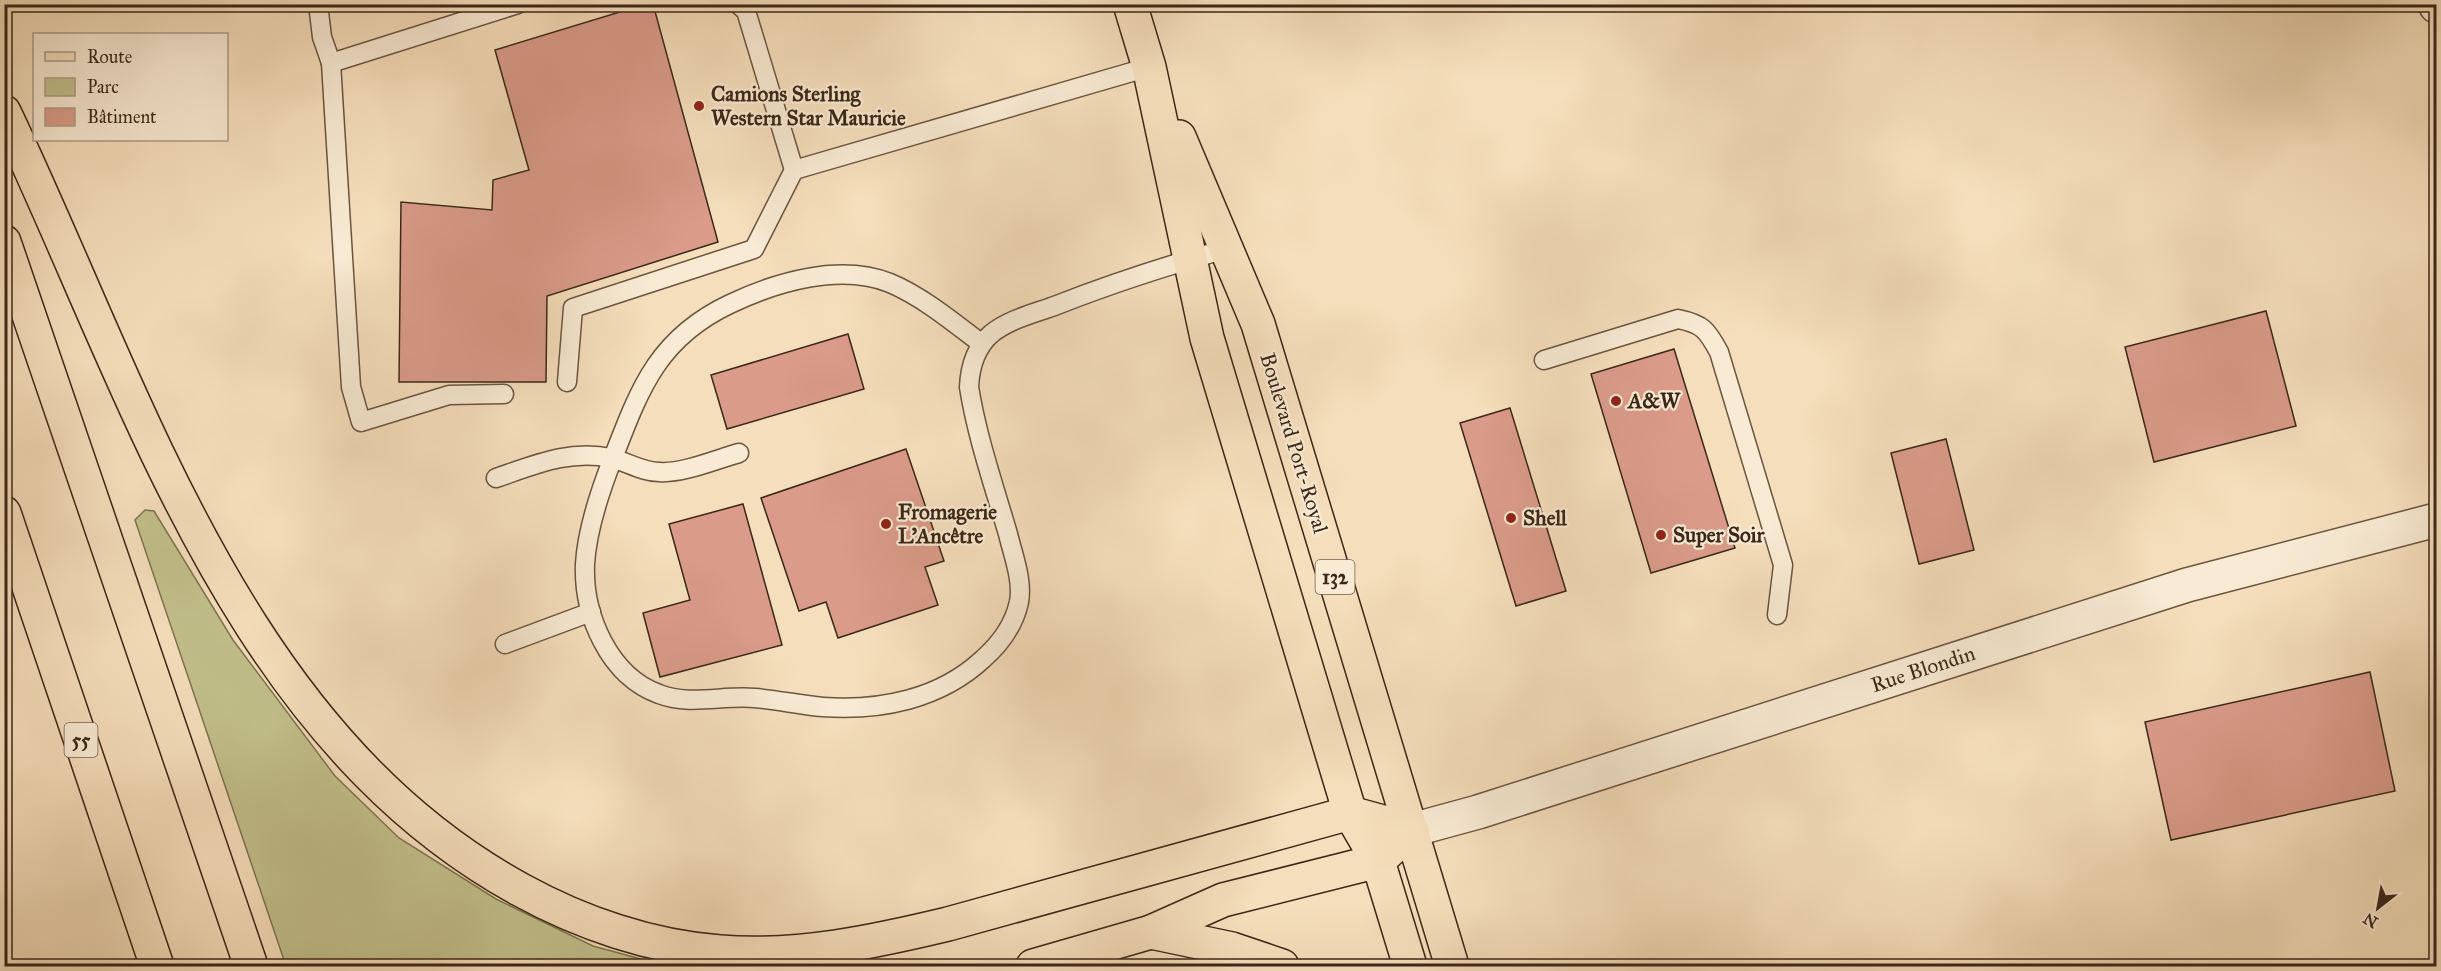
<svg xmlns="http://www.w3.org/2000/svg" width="2441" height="971" font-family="'IM FELL Great Primer',serif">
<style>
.green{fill:#c2c08c;stroke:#7e7452;stroke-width:1.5}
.building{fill:#da9b89;stroke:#3b2718;stroke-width:1.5}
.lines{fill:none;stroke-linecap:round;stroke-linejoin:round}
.service-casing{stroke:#6a5541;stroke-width:21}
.minor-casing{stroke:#6a5541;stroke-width:36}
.primary-casing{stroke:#3b2718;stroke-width:36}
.motorway-casing{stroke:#3b2718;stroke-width:36}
.service{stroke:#f8ead3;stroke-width:18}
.minor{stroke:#f8ead3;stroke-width:33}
.primary{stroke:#f5debb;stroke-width:33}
.motorway{stroke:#f5debb;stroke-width:33}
.poi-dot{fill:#8f2418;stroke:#f8ead3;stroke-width:2}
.labels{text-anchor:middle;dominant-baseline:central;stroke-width:4.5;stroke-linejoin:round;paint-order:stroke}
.shield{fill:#f8ead3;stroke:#746250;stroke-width:1.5}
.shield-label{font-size:20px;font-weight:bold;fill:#3b2718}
.poi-label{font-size:21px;font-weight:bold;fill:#3b2718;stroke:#f8ead3;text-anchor:start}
.street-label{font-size:21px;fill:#3b2718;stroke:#f8ead3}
</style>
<rect width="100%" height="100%" fill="#f5debb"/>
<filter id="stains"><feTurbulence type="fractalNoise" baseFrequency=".00333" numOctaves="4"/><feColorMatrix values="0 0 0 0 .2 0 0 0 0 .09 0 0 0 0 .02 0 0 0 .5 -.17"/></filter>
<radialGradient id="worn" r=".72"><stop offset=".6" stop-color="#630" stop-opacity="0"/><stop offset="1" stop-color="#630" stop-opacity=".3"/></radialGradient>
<polygon class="green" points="145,510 154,511 233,640 335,776 399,838 496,899 593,946 667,966 286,966 135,520"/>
<g class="building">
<polygon points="646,4 653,4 718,242 547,296 546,382 399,382 401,202 492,210 493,180 529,170 495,50"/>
<polygon points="2266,311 2296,426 2154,462 2125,347"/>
<polygon points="848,334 864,389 727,429 711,375"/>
<polygon points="1674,349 1735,548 1651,573 1591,374"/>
<polygon points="1510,408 1566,591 1516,606 1460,423"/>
<polygon points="1946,439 1974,550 1919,564 1891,453"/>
<polygon points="906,449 944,561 925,567 938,605 838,638 826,602 799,611 761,498"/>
<polygon points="743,504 782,645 660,677 643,613 690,600 669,524"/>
<polygon points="2370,672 2395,791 2171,840 2145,722"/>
</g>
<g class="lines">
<g class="service-casing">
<g id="service">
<polyline points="318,4 322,37 331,63 518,4"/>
<polyline points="738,4 746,11 794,170 1149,67"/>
<polyline points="331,63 351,387 361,422 449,395 504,394"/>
<path d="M982,344c-29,-22 -59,-47 -92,-61 -50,-20 -114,-1 -160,21 -72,34 -90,84 -117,154 -13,33 -26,71 -28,106 -2,51 24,112 74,130 31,12 64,1 96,4 23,2 45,7 68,9 58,4 117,-8 160,-48 17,-15 31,-34 36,-57 4,-22 -6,-47 -11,-68 -14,-48 -31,-97 -39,-147 1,-20 6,-39 22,-53 18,-15 45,-21 66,-29 56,-22 112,-40 169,-56"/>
<path d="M1544,360l134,-41c25,5 29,11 41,33l64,213 -6,50"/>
<polyline points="567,382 573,308 754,249 794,170"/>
<path d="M496,478c38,-13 74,-29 115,-20 16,4 32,14 48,14 23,2 58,-13 80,-19"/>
<polyline points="505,644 591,612"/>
</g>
</g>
<g class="minor-casing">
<g id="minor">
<polyline points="2436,4 2436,6"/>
<polyline points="1412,830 1478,812 2187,585 2436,520"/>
</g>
</g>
<g class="primary-casing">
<g id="primary">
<polyline points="1130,4 1149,67 1207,338 1350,813 1378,861 1410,966"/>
<polyline points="1179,137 1258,324 1452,966"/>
</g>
</g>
<g class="motorway-casing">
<g id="motorway">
<path d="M4,112c132,276 230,621 517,778 60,33 130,57 199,62 78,6 153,-10 228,-28l402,-111 62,17"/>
<polyline points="4,242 251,966"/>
<polyline points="4,513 157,966"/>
<polyline points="1151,932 1232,949 1282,966"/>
<polyline points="1033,966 1151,932 1223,900 1378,861 1412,830"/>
</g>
</g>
<use href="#service" class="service"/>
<use href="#minor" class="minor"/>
<use href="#primary" class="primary"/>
<use href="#motorway" class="motorway"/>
</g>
<g class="poi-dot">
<circle cx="699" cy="106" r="6"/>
<circle cx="1616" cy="401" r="6"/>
<circle cx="1511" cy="518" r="6"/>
<circle cx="886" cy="524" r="6"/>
<circle cx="1661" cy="535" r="6"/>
</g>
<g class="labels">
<g class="shield">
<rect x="1315.5" y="560" width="39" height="34" rx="4.5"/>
<rect x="64.5" y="723" width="33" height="34" rx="4.5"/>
</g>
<g class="shield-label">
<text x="1335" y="577">132</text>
<text x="81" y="740">55</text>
</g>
<g class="poi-label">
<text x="711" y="94">Camions Sterling<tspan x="711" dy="24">Western Star Mauricie</tspan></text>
<text x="1628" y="401">A&amp;W</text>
<text x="898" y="512">Fromagerie<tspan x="898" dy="24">L'Ancêtre</tspan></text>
<text x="1523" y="518">Shell</text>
<text x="1673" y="535">Super Soir</text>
</g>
<g class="street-label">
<text transform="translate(1294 443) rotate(73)">Boulevard Port-Royal</text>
<text transform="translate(1923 669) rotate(-18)">Rue Blondin</text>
</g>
</g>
<rect width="2441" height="971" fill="none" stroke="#f5debb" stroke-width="24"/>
<rect x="6" y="6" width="2429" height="959" fill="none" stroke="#3b2718" stroke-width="3"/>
<rect x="12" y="12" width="2417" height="947" fill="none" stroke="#3b2718" stroke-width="1.5"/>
<rect x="33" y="33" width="195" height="108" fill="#f8ead3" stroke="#ac9c88" stroke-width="1.5"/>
<rect x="45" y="52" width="30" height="9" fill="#f5debb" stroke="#ac9c88" stroke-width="1.5"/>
<text x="87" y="63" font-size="18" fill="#3b2718">Route</text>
<rect x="45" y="78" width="30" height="18" fill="#c2c08c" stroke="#ac9c88" stroke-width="1.5"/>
<text x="87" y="93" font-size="18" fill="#3b2718">Parc</text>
<rect x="45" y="108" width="30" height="18" fill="#da9b89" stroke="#ac9c88" stroke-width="1.5"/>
<text x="87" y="123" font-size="18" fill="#3b2718">Bâtiment</text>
<g transform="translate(2378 908) rotate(211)" stroke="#f8ead3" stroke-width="4.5" paint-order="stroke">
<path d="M0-4.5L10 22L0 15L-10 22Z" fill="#3b2718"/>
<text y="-9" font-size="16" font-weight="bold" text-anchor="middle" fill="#3b2718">N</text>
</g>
<rect width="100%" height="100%" filter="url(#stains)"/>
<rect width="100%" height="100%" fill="url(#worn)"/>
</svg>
